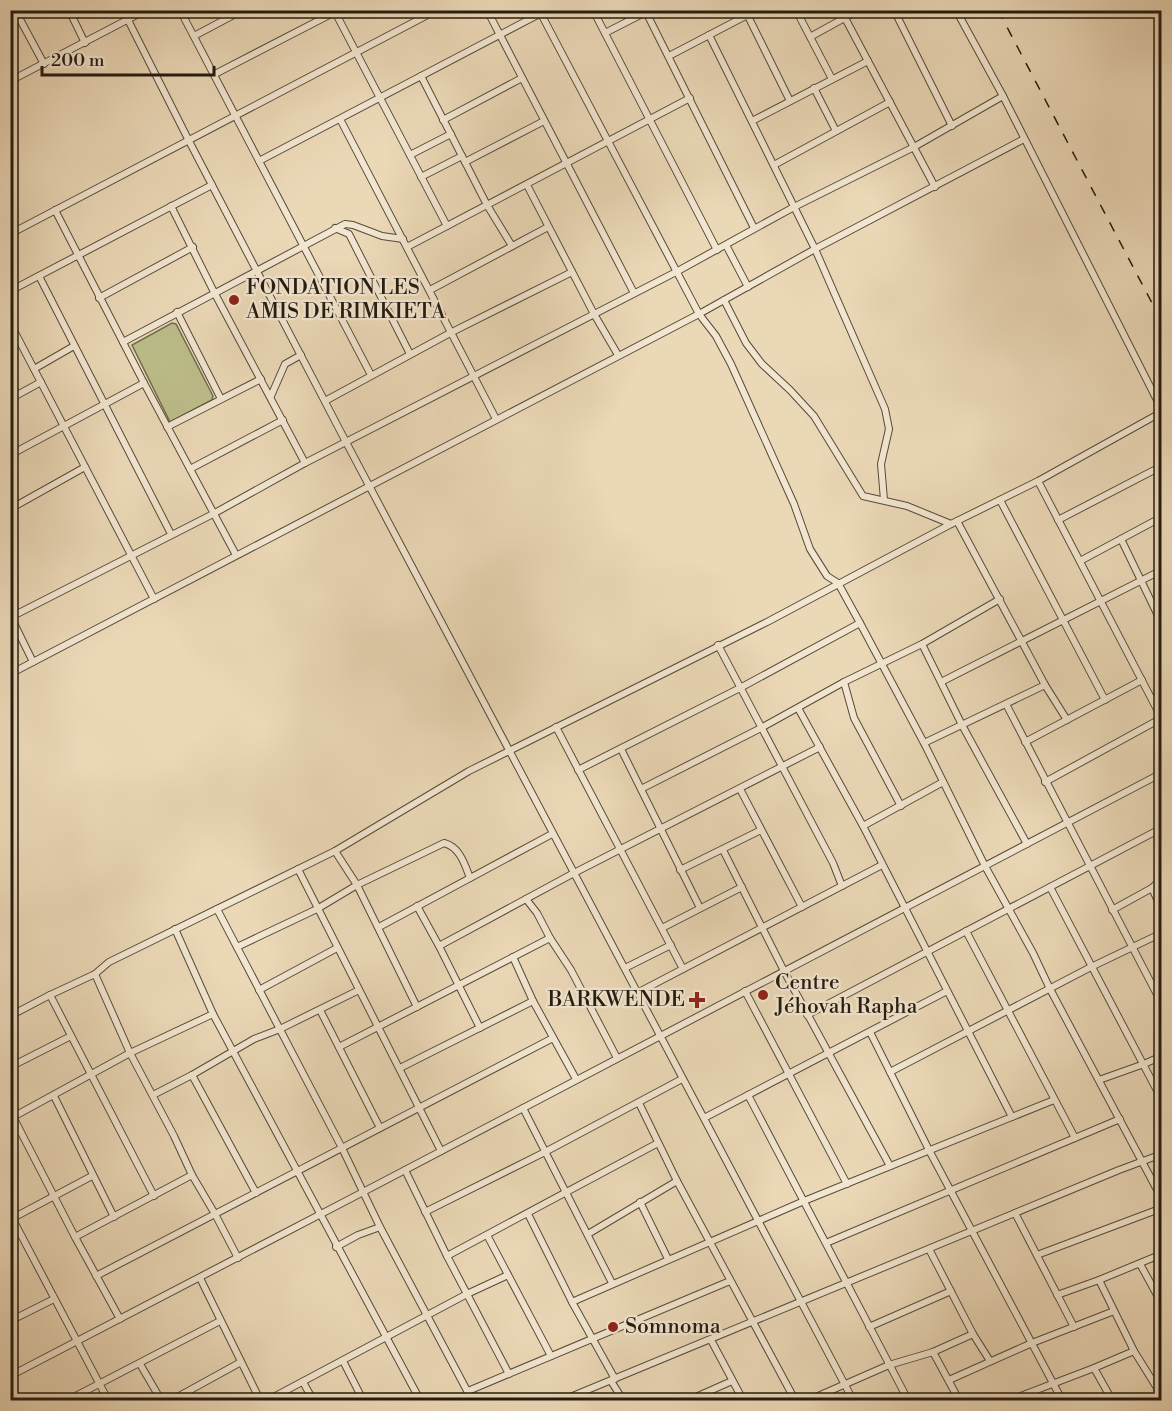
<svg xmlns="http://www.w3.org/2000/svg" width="1172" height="1411" font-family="'Libre Bodoni',serif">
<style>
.green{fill:#bcbd8a;stroke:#706c4e;stroke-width:1.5}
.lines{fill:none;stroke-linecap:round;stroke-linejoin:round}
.minor-casing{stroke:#564a3a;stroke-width:8}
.minor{stroke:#f2e6d0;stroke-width:6}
.rail{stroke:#241b11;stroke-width:1.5;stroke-dasharray:10 10;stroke-linecap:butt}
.poi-dot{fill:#8f2418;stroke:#f2e6d0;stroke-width:2}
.labels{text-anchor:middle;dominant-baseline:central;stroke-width:4.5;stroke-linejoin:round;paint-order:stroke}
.poi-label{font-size:21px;fill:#241b11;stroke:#f2e6d0;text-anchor:start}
</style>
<rect width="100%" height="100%" fill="#ebd8b7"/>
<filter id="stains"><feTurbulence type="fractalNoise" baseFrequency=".00333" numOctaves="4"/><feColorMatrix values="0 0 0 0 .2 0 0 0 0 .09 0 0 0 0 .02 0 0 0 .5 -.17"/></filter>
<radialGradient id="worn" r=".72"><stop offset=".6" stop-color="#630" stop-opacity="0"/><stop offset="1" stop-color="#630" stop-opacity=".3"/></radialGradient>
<polygon class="green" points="172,323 176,324 213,396 212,400 170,422 132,345"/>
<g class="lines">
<g class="minor-casing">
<g id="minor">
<polyline points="15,10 44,64"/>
<polyline points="69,10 85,43"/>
<polyline points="123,10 189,141 346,442 853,1400"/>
<polyline points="180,10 371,375"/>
<polyline points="334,10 447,226"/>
<polyline points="487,10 634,293"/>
<polyline points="539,10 699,314 716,336 731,364 794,504 810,549 827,576 838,583 860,623 924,743 985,866 1033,953 1050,989 1162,1199"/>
<polyline points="593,10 717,250"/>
<polyline points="745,10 790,101"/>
<polyline points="796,10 832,79"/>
<polyline points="894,10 952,126"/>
<polyline points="956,10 1003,96 1162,410"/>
<polyline points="646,12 754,228"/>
<polyline points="845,18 935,187"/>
<polyline points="605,33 648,11"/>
<polyline points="709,35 815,249 885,409 889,429 881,464 884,500"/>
<polyline points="194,36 243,10"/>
<polyline points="810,37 859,10"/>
<polyline points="669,56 757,10"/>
<polyline points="215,74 337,11"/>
<polyline points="421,76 487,205 512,246"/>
<polyline points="10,81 146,10"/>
<polyline points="814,88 836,131"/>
<polyline points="340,119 496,419"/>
<polyline points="443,120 522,78"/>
<polyline points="752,121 868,61"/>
<polyline points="410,155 451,134"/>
<polyline points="259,161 547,10"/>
<polyline points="465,162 544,121"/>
<polyline points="774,165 890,102"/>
<polyline points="421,177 462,156"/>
<polyline points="527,185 594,314 618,355"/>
<polyline points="171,206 214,292 305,463"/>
<polyline points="55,210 144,383 236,555"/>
<polyline points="10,221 16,231"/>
<polyline points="335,228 349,234 410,354"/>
<polyline points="10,234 437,10"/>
<polyline points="726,245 748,287"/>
<polyline points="407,247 690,98"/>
<polyline points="39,276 171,534"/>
<polyline points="430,290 548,227"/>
<polyline points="10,291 212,185"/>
<polyline points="99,298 193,247"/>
<polyline points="724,300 746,343 762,364 790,390 814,416 863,496 907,506 951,524"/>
<polyline points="177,312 221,399"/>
<polyline points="10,323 154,599"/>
<polyline points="123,342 345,224 353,225 382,236 403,239"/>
<polyline points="34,369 74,346"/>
<polyline points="271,396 285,364 301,355"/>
<polyline points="10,399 41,382"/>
<polyline points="325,401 452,332 572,272"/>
<polyline points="167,427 261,379"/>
<polyline points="10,455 144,383"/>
<polyline points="190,469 283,420"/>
<polyline points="1038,481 1162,719"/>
<polyline points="1000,500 1105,700"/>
<polyline points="10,509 85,467"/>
<polyline points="1058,520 1162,466"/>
<polyline points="957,521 1045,685 1067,720"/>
<polyline points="1121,539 1162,624"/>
<polyline points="1080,561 1162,517"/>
<polyline points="922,644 962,725 1027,844"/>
<polyline points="718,645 833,863 842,886"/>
<polyline points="33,662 11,617 213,514 305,463 676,272 794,207 914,147 1003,96"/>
<polyline points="10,674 699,314 815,249 1024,139"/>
<polyline points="844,682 854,718 901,806"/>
<polyline points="941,682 1162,570"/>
<polyline points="1006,704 1162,1004"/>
<polyline points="798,708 863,826 1012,1117"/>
<polyline points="556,727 683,969"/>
<polyline points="1025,742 1142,680"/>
<polyline points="924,743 1045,685"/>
<polyline points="621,749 700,908"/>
<polyline points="578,770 740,688 860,623"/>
<polyline points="1045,782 1162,718"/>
<polyline points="641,789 761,728 844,682 922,644 1000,599"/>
<polyline points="740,789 802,907"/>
<polyline points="863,826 943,782"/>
<polyline points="723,850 784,971 890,1166"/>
<polyline points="335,851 357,885 417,1007"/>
<polyline points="298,869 441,1151"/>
<polyline points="680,870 761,830"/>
<polyline points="1050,887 1162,1100"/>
<polyline points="1152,888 1162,910"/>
<polyline points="526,899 537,913 550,938 571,970 617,1058"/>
<polyline points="417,906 439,946 480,1028"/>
<polyline points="217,909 342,1148 380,1227 472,1400"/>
<polyline points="1112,910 1152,888 1162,878"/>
<polyline points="379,927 552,834"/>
<polyline points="662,928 742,887"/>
<polyline points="175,929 213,1014 420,1400"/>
<polyline points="966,931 1075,1138"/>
<polyline points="439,946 574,873 820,747"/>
<path d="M237,947l80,-38 40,-24 87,-42c16,4 21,22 26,35"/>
<polyline points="513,957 533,1001 576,1079"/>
<polyline points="625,968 671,945"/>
<polyline points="95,974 130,1053 174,1136 192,1175 215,1214 238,1258"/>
<polyline points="259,990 337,948"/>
<polyline points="745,991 847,1184"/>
<polyline points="637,993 882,865"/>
<polyline points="50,995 154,1196"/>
<polyline points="320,1010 380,1128"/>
<polyline points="807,1015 1162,828"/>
<polyline points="10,1016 50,995 95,974 109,962 335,851 469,771 769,621 951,524 1038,481 1162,412"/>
<polyline points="870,1032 930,1152 1062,1400"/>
<polyline points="339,1047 550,938"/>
<polyline points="10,1067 71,1036"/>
<polyline points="400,1068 533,1001"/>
<polyline points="890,1072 1091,967 1162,933"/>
<polyline points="192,1075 256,1193"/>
<polyline points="1099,1080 1144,1064 1162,1056"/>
<polyline points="153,1095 192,1075 254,1039 280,1029 359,990"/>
<polyline points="748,1095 908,1400"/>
<polyline points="54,1096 114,1217"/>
<polyline points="639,1103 677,1181 795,1400"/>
<polyline points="523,1108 612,1283"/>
<polyline points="10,1111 75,1237 120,1319"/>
<polyline points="13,1117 130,1053 213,1014"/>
<polyline points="704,1118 947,991"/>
<polyline points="405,1170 447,1256 509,1374"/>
<polyline points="640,1202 668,1259"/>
<polyline points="425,1212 545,1152 682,1079"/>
<polyline points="1015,1213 1074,1327"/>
<polyline points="10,1214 108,1400"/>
<polyline points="528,1214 572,1302 615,1379"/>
<polyline points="13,1218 92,1176"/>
<polyline points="588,1234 677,1181"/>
<polyline points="487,1235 551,1356"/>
<polyline points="75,1237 192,1175"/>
<polyline points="826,1243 1120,1119"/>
<polyline points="336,1247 358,1235 380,1227"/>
<polyline points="929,1249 973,1334 990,1361"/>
<polyline points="1162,1254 1099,1280 1134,1351 1162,1396"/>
<polyline points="1037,1255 1162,1208"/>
<polyline points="447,1256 658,1143"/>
<polyline points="1140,1264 1162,1304"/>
<polyline points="96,1276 553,1038"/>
<polyline points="200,1278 260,1400"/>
<polyline points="1057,1295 1099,1280"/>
<polyline points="572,1302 804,1201 1054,1100"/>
<polyline points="10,1321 54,1299"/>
<polyline points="869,1327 951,1291"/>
<polyline points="711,1340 743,1400"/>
<polyline points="933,1352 959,1400"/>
<polyline points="343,1361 363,1400"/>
<polyline points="140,1364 161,1400"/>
<path d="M10,1376c385,-199 767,-403 1152,-603"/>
<polyline points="949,1380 1032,1343 1114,1311"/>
<polyline points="611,1381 623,1400"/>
<polyline points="303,1382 313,1400"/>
<polyline points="468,1391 730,1281"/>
<polyline points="68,1400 220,1321"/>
<polyline points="172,1400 241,1362"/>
<polyline points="268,1400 467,1294 508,1275"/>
<polyline points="563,1400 1119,1170 1162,1154"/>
<polyline points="689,1400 732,1381"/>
<polyline points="809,1400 889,1365 933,1352 973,1334"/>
<polyline points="1010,1400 1094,1368"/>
<polyline points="1112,1400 1094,1368 1134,1351"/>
</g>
</g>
<use href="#minor" class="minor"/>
<polyline class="rail" points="998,10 1162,322"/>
</g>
<g class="poi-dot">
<circle cx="234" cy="300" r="6"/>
<circle cx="763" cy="995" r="6"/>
<path d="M694 991h6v6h6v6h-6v6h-6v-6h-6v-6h6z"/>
<circle cx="613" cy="1327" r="6"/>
</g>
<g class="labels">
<g class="poi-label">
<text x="246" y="288">FONDATION LES<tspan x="246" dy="24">AMIS DE RIMKIETA</tspan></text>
<text x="775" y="983">Centre<tspan x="775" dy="24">Jéhovah Rapha</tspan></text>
<text x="685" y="1000" text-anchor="end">BARKWENDE</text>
<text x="625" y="1327">Somnoma</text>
</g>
</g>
<rect width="1172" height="1411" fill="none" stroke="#ebd8b7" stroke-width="36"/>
<rect x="12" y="12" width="1148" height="1387" fill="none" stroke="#241b11" stroke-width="3"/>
<rect x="18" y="18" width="1136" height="1375" fill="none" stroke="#241b11" stroke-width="1.5"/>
<path d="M42 66v9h172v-9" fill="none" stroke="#241b11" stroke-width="3"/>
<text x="51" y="66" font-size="18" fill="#241b11" stroke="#f2e6d0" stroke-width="4.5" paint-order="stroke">200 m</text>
<rect width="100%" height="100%" filter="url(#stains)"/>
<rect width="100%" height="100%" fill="url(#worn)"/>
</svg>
